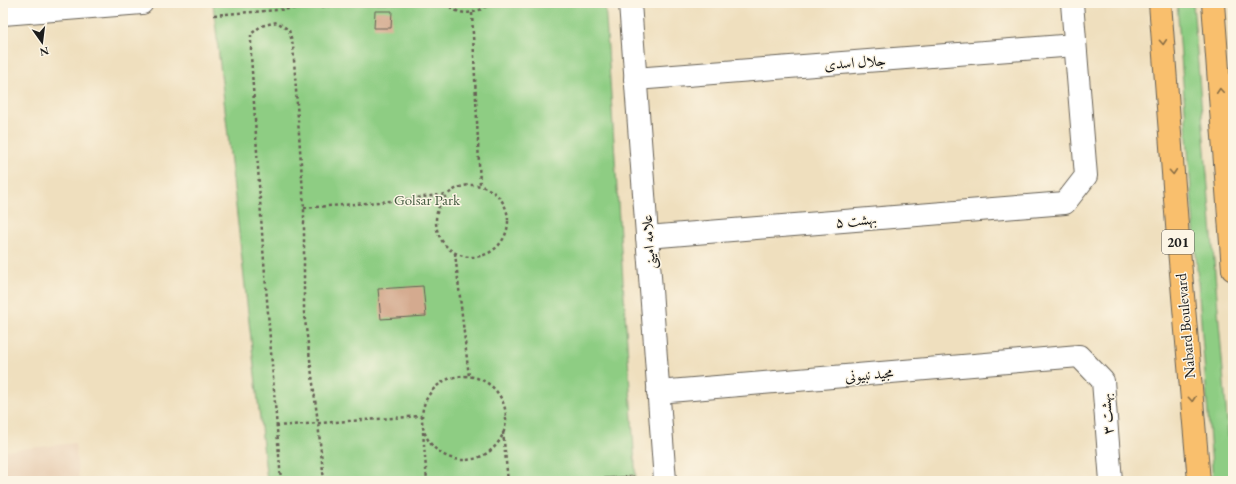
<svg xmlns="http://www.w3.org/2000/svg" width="1236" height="484" font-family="'EB Garamond',Amiri,serif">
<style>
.built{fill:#ead2b8}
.green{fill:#8ecd83;stroke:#557450}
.building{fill:#d4aa8f}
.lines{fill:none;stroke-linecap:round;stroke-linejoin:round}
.street-casing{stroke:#666055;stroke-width:24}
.primary-casing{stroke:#666055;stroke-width:24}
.path{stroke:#666055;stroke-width:2.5;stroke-dasharray:3 3;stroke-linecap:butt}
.street{stroke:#fff;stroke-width:22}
.primary{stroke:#f9bf6d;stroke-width:22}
.oneway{stroke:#8a6e44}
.labels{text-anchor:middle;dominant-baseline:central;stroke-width:3;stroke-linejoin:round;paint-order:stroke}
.shield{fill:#fcf5e5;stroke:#5f5d58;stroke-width:1}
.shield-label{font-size:14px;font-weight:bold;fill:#1c1c1c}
.street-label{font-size:15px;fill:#1c1c1c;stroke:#fcf5e5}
.park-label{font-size:15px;fill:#445a40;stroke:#fcf5e5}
</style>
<rect width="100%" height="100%" fill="#fcf5e5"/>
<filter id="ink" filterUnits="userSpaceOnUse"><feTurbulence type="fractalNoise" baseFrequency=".025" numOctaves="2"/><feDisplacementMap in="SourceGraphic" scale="8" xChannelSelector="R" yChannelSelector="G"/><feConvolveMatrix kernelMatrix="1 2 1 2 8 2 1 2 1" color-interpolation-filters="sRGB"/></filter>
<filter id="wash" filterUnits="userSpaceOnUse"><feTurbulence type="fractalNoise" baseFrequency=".012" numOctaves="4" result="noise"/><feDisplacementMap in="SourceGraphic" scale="16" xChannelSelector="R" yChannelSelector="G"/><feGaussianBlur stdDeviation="0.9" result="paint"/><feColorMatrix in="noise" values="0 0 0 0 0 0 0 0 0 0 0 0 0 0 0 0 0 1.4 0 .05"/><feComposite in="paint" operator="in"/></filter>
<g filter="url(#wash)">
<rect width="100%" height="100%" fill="#efdfbe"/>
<polygon class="built" points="75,443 79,481 3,481 3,451"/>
<g class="green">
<polygon points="213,3 605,3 636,481 267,481"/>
<polygon points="1177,3 1193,3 1232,481 1213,481"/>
</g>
<g id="blocks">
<g class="building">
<polygon points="375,11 392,11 391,28 374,28"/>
<polygon points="423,286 426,316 381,319 378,289"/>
<polygon points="634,476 634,481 568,481 568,480"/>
</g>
</g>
</g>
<g filter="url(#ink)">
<use href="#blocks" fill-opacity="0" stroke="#666055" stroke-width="1"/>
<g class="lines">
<g class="street-casing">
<g id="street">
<polyline points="630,3 665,481"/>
<polyline points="3,14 142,3"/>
<polyline points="635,79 1075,45"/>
<polyline points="647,237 1065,203 1086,176 1072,3"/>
<polyline points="658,392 1079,356 1103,381 1111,481"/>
</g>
</g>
<g class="primary-casing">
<g id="primary">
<polyline points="1160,3 1178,238 1199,481"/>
<polyline points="1213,3 1233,270"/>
</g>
</g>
<g class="path">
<polyline points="281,3 281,10"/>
<path d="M446,3c12,14 31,12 44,0"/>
<polyline points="472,13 480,185"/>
<polyline points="214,15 364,3"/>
<circle cx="472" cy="221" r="36"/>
<polyline points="304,208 392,201 447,194"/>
<polyline points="455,253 469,377"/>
<circle cx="464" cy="418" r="42"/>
<polyline points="276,426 422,416"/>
<polyline points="423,432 427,481"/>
<polyline points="503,432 508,481"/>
<polyline points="281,481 263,248 251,55 251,34 261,26 277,22 289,30 293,45 304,208 304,312 318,423 324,481"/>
</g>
<use href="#street" class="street"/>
<use href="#primary" class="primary"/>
</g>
<defs><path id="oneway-chevron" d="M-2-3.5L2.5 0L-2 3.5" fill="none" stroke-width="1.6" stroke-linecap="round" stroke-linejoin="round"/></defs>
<g class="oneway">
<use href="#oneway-chevron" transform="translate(1163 42) rotate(86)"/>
<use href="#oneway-chevron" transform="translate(1220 91) rotate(-94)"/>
<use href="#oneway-chevron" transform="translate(1173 172) rotate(86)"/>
<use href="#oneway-chevron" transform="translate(1192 399) rotate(85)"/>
</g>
</g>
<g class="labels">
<rect class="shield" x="1162" y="230" width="32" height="24" rx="3"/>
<g class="shield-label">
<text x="1178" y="242">201</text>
</g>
<g class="street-label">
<text transform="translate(855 62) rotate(-4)">جلال اسدی</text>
<text transform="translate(856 220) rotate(-5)">بهشت ۵</text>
<text transform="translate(648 242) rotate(-94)">علامه امینی</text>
<text transform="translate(1185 326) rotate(-95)">Nabard Boulevard</text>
<text transform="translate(869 374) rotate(-5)">مجید نبیونی</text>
<text transform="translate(1106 414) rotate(-94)">بهشت ۳</text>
</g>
<g class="park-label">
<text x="427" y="199">Golsar Park</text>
</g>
</g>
<rect width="1236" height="484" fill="none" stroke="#fcf5e5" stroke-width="16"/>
<g transform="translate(42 42) rotate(166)" stroke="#fcf5e5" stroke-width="3" paint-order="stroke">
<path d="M0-3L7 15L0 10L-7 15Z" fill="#1c1c1c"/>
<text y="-6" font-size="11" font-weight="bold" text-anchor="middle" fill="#1c1c1c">N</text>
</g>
</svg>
